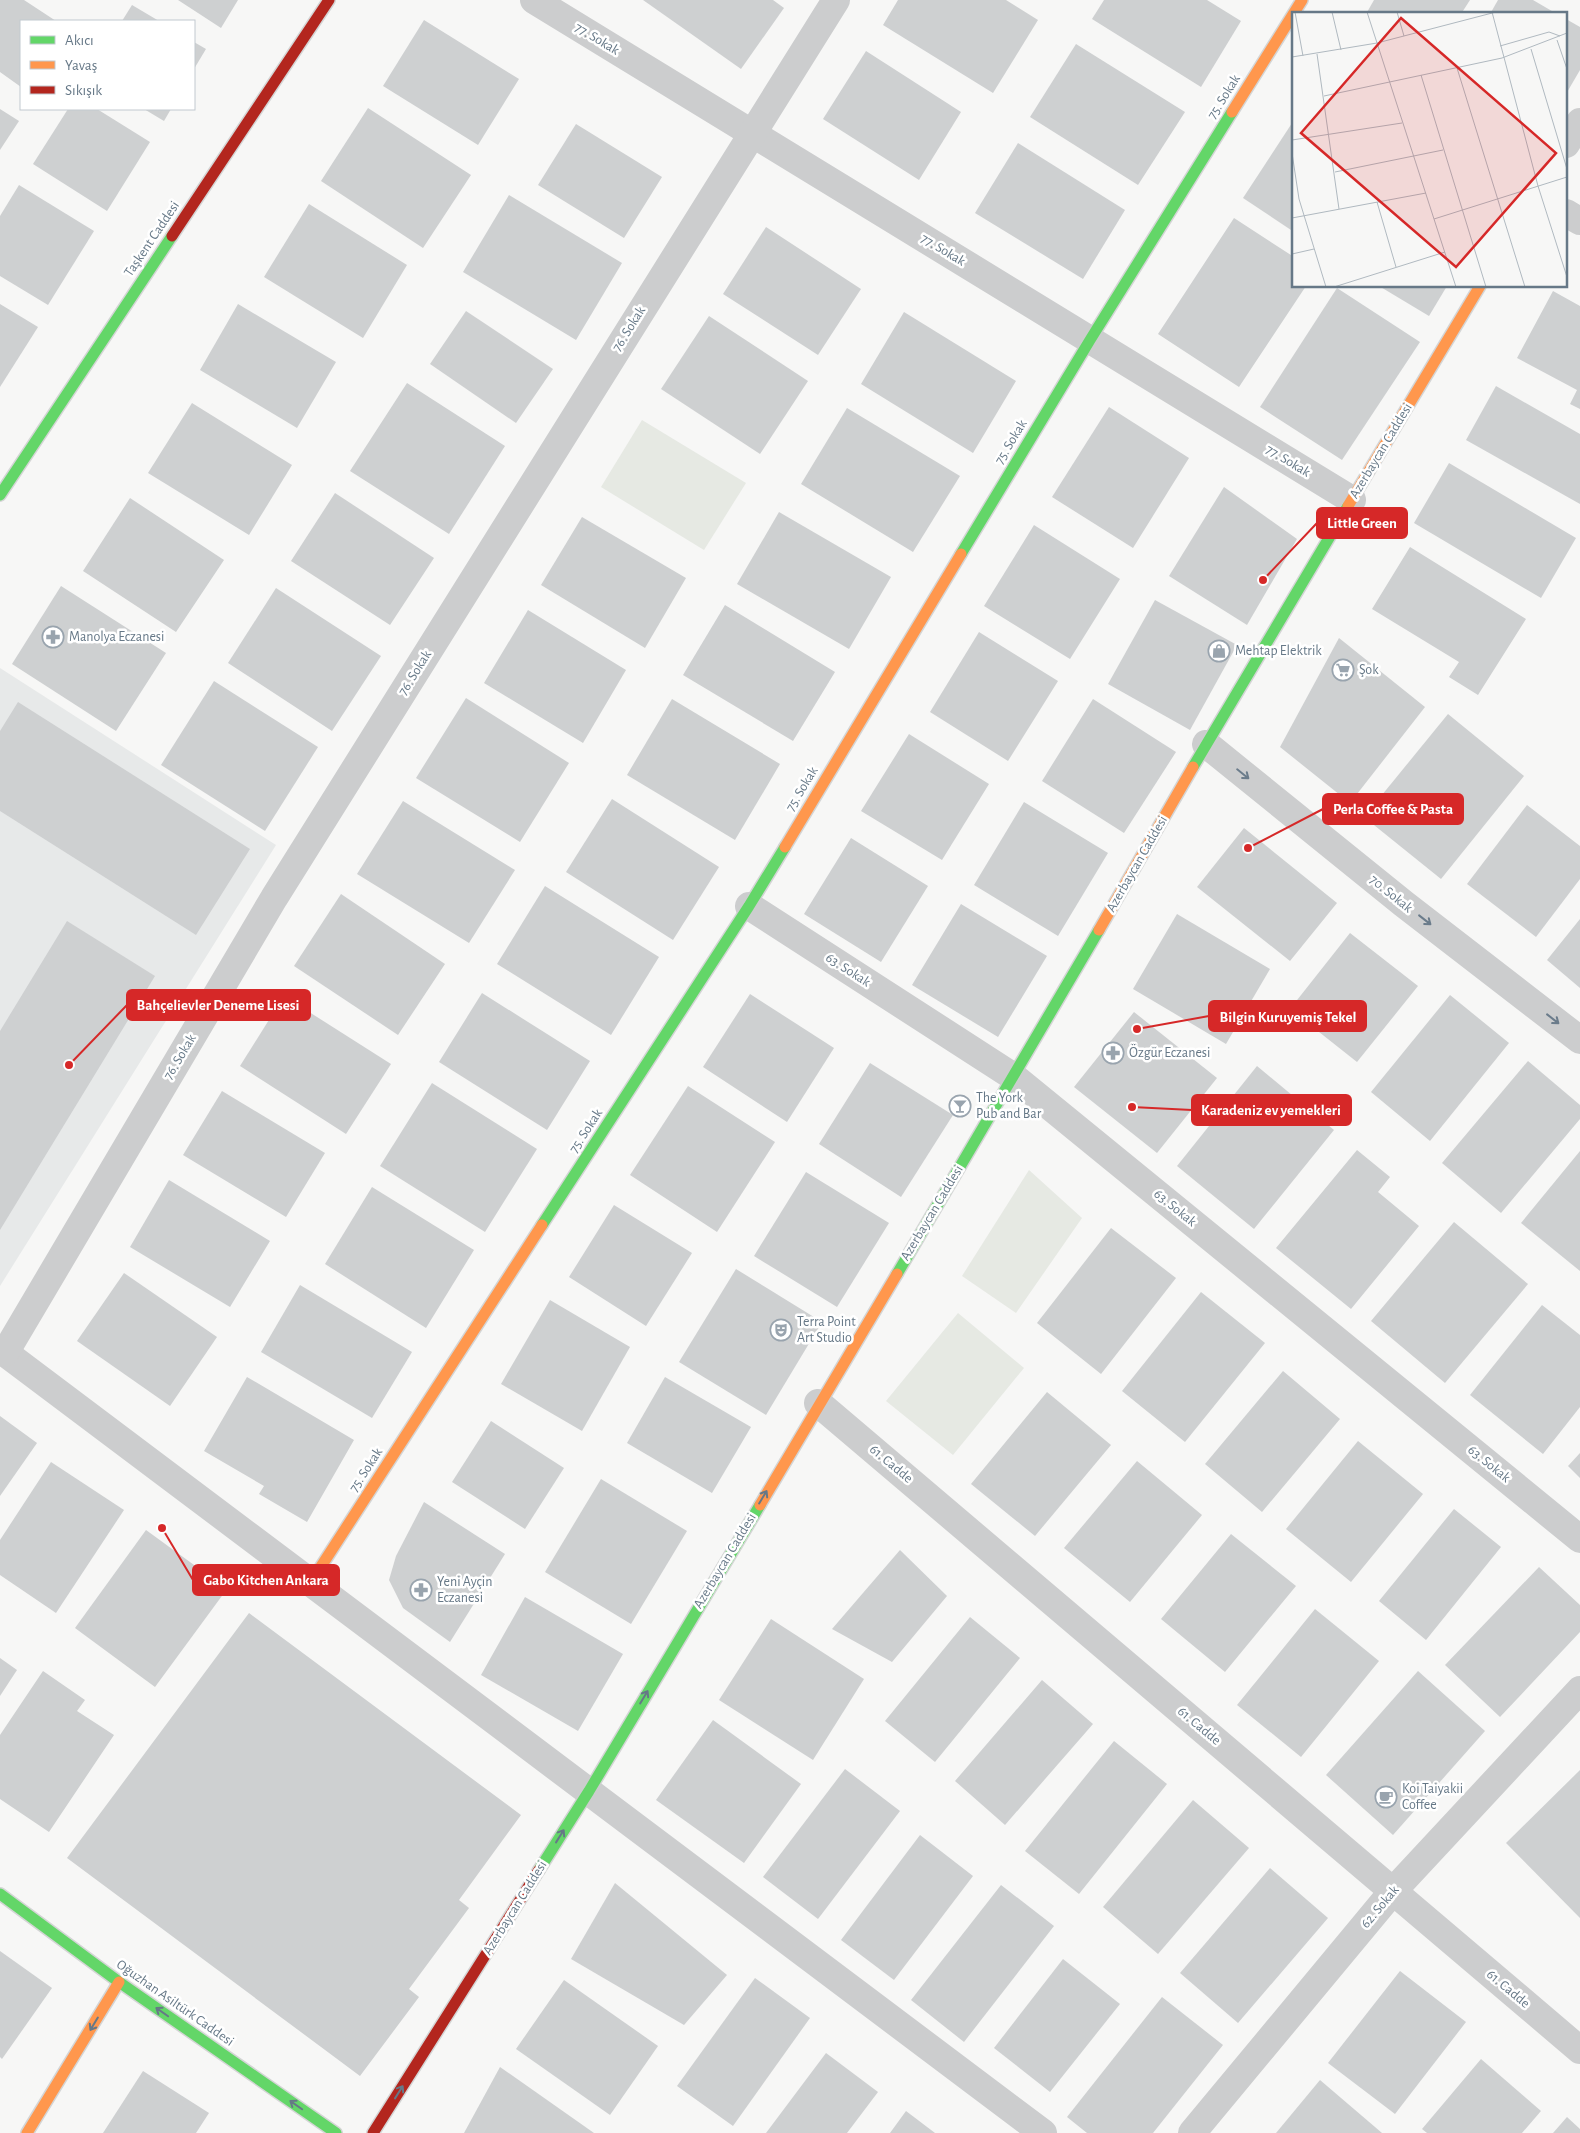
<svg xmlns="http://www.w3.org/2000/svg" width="1580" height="2133" font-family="'Alegreya Sans',sans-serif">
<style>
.built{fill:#e7e9e9}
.green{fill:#e6e9e3}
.building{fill:#ced0d1}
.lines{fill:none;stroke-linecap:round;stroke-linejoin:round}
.fast-casing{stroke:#d4d5d5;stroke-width:14}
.slow-casing{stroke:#d4d5d5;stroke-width:14}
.jam-casing{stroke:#d4d5d5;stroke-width:14}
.street{stroke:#cccdce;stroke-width:28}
.fast{stroke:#63d668;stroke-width:11}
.slow{stroke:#ff974d;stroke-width:11}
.jam{stroke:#b3261e;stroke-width:11}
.oneway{stroke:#6b7c8b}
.oneway2{stroke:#667887}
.labels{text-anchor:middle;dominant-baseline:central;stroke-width:5;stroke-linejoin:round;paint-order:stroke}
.street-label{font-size:14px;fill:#667887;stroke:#fff}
.poi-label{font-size:14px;fill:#667887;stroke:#fff;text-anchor:start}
.inset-road{fill:none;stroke:#b0b9c0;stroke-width:1}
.view{fill:#d62828;fill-opacity:0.15;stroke:#d62828;stroke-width:2.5}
.inset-edge{fill:none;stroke:#667887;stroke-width:2.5}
.leader{fill:none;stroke:#d62828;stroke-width:2}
.callout-dot{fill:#d62828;stroke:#fff;stroke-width:2}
.callout{fill:#d62828;stroke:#d62828;stroke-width:2}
.callout-label{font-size:15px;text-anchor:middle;font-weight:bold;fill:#fff}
</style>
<rect width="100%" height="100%" fill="#f7f7f6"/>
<polygon class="built" points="0,668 276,845 0,1286"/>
<g class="green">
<polygon points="642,420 746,483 704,550 601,487"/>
<polygon points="1029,1170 1082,1218 1016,1313 962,1276"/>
<polygon points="958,1313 1024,1368 953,1455 886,1401"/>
</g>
<g class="building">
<polygon points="0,0 24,0 56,21 21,21 21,87 0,72"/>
<polygon points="178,0 238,0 221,28"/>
<polygon points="643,0 773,0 784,8 741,69"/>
<polygon points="898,0 1006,0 1038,20 993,93 883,25"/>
<polygon points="1104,0 1207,0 1241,21 1201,87 1092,19"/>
<polygon points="1374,0 1470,0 1461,14 1366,14"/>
<polygon points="1498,0 1533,0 1557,14 1490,14"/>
<polygon points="132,5 159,21 122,21"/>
<polygon points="1566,19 1580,27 1580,70 1566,94"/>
<polygon points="424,20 519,79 478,145 383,86"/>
<polygon points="194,42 206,49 194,69"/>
<polygon points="1076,44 1185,112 1138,185 1030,117"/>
<polygon points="866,51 961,112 919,180 823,119"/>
<polygon points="368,108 471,175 423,248 321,181"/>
<polygon points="0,109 19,121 0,150"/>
<polygon points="68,109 97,109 150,142 107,211 33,164"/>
<polygon points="144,109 171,109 164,121"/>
<polygon points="1294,120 1294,232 1243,198"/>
<polygon points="576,124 662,177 624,238 538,185"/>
<polygon points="1018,143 1125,210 1083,279 975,213"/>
<polygon points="19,185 94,231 48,305 0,276 0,216"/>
<polygon points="509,195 622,263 576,340 463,272"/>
<polygon points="309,204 407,265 363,338 264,277"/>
<polygon points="1234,218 1294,257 1294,286 1306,286 1239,387 1158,334"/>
<polygon points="766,227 861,289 818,355 723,294"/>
<polygon points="1379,286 1447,286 1429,316"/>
<polygon points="1337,288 1420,342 1342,460 1260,407"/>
<polygon points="1553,291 1580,306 1580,409 1570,404 1577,390 1517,358"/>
<polygon points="0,304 38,327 0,387"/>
<polygon points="238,304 336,362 297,428 200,370"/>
<polygon points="466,311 553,369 516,423 430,364"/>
<polygon points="904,312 1016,381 973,453 861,384"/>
<polygon points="709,316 808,381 760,454 661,389"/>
<polygon points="407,383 505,446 449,534 350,471"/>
<polygon points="1496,386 1580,434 1580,504 1466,440"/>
<polygon points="192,403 292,465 249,535 148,473"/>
<polygon points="1109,407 1189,458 1133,548 1052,497"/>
<polygon points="847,408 960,476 913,552 801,484"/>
<polygon points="1449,463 1576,538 1541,598 1414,523"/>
<polygon points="1224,487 1297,539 1247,625 1169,576"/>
<polygon points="335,493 434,558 390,625 291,561"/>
<polygon points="130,498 224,560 176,632 83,571"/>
<polygon points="779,512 891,577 849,649 737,584"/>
<polygon points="582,517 686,578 645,648 541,585"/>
<polygon points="1034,525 1120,579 1070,659 984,606"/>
<polygon points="1410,547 1526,619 1478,695 1449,677 1459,662 1372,609"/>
<polygon points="61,586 166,653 116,731 12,664"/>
<polygon points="276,588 381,656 332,731 228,663"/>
<polygon points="1155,600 1237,645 1190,730 1108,684"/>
<polygon points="725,605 835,672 793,741 683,675"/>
<polygon points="528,610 626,670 583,743 484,683"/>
<polygon points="979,632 1058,681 1008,761 930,712"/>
<polygon points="1339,638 1425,707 1350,803 1280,747"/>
<polygon points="214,681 318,747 265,831 161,765"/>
<polygon points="466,698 569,763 520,842 416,778"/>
<polygon points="672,699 780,764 735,840 627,775"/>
<polygon points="1093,699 1176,752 1124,833 1042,781"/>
<polygon points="18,702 250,849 196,935 0,811 0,731"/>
<polygon points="1448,714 1524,776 1441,879 1364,817"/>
<polygon points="909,734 989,784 942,860 861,811"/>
<polygon points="612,799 719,867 673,940 566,872"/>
<polygon points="403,801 515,870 469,943 357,874"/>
<polygon points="1024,802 1108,853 1058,936 974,885"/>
<polygon points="1527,805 1580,846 1580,879 1536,937 1467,884"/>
<polygon points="1244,828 1337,903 1290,961 1197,887"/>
<polygon points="851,838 928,886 881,962 804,914"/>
<polygon points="545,886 659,957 611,1035 497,964"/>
<polygon points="341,894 445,964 398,1035 294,966"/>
<polygon points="961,904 1047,956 998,1037 912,985"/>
<polygon points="1177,914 1270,969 1226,1044 1133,989"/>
<polygon points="1580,919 1580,988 1547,960"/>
<polygon points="67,921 155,976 0,1230 0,1031"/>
<polygon points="1350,933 1418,986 1357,1062 1290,1009"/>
<polygon points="482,993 590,1061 547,1130 439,1062"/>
<polygon points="750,994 834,1048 787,1122 703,1067"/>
<polygon points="1450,995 1509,1043 1430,1141 1371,1092"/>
<polygon points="284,996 391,1064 346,1134 240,1066"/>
<polygon points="1134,1012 1217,1078 1157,1153 1074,1087"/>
<polygon points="1528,1061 1580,1105 1580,1119 1501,1213 1442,1163"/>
<polygon points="870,1063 953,1115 901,1197 819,1144"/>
<polygon points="1257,1066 1334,1130 1254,1229 1177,1166"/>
<polygon points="432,1083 537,1149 485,1232 380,1166"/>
<polygon points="688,1086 775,1142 717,1232 630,1175"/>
<polygon points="222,1091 325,1153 286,1217 183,1155"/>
<polygon points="1357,1150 1390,1177 1378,1192 1419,1226 1351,1309 1276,1248"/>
<polygon points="1580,1151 1580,1271 1521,1223"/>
<polygon points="806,1172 889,1223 837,1307 754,1256"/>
<polygon points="169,1180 270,1241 230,1307 130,1247"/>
<polygon points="372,1187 474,1250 426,1328 325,1264"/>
<polygon points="614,1205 692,1253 646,1326 569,1277"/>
<polygon points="1454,1222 1528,1284 1445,1383 1371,1321"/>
<polygon points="1111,1228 1176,1278 1101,1374 1037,1323"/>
<polygon points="736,1269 822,1322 766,1415 679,1362"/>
<polygon points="124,1273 217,1337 170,1406 77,1341"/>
<polygon points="300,1285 412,1352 372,1418 261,1352"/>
<polygon points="1201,1292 1265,1343 1185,1442 1122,1391"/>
<polygon points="550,1300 630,1347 582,1431 501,1384"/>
<polygon points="1542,1305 1580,1335 1580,1407 1543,1454 1470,1395"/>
<polygon points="1283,1371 1340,1419 1262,1512 1205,1464"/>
<polygon points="247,1377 354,1440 307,1522 259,1494 264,1486 204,1451"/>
<polygon points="665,1377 751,1427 712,1493 627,1443"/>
<polygon points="1047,1392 1111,1445 1035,1536 971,1484"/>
<polygon points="0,1416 37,1443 0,1496"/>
<polygon points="491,1421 564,1468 525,1529 452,1482"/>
<polygon points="1358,1441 1423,1494 1351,1582 1286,1529"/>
<polygon points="1580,1453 1580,1478 1568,1466"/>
<polygon points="1137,1461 1202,1515 1130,1602 1064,1548"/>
<polygon points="51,1462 124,1510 56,1613 0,1575 0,1540"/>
<polygon points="601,1479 687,1531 631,1624 545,1572"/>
<polygon points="424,1502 505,1554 450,1642 403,1608 389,1580 396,1556"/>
<polygon points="1454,1509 1501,1547 1426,1640 1379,1601"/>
<polygon points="146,1530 227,1589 155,1687 75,1628"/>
<polygon points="1231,1534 1296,1586 1225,1672 1161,1619"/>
<polygon points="900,1550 947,1596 892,1662 832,1629"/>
<polygon points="1539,1567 1580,1605 1580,1632 1500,1717 1445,1665"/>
<polygon points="525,1597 623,1654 578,1731 481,1675"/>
<polygon points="1315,1609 1379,1661 1301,1757 1237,1705"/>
<polygon points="249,1613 521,1815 459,1900 469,1908 409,1989 419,1997 360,2076 67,1858"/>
<polygon points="970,1617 1020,1658 935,1762 885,1721"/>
<polygon points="771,1619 864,1679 813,1760 719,1700"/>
<polygon points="0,1658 17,1670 0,1696"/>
<polygon points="43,1671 85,1700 77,1711 114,1735 49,1832 0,1799 0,1735"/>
<polygon points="1418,1671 1485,1731 1393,1835 1326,1775"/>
<polygon points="1042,1680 1093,1724 1005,1825 955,1781"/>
<polygon points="713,1720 801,1784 744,1863 656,1800"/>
<polygon points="1114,1741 1167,1784 1079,1894 1025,1851"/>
<polygon points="845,1769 900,1811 818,1919 763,1877"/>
<polygon points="1580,1770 1580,1918 1506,1843"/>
<polygon points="1193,1800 1249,1848 1158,1954 1103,1907"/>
<polygon points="920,1835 973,1876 894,1980 841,1940"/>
<polygon points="1270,1868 1328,1918 1238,2023 1180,1973"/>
<polygon points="615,1883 727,1975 684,2025 571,1959"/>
<polygon points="1001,1885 1054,1926 964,2042 911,2000"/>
<polygon points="0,1951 52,1988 2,2059 0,2057"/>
<polygon points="1063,1959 1120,2004 1050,2092 994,2048"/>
<polygon points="1400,1971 1466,2022 1395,2114 1328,2063"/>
<polygon points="755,1978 810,2018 733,2126 677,2086"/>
<polygon points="564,1980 658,2046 610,2115 516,2049"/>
<polygon points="1162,1997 1223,2045 1153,2133 1087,2133 1067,2117"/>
<polygon points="826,2053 878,2092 847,2133 766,2133"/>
<polygon points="1481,2059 1541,2111 1522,2133 1427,2133 1422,2129"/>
<polygon points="500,2067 594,2133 464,2133"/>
<polygon points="143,2071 209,2113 196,2133 103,2133"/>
<polygon points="1320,2080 1382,2133 1276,2133"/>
<polygon points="906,2111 935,2133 890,2133"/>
<polygon points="1567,2117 1580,2129 1580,2133 1553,2133"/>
</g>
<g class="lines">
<g class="fast-casing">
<g id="fast">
<polyline points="0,495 172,236"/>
<polyline points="961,554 1090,340 1232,112"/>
<polyline points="1193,767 1348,506"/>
<polyline points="542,1225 749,906 785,847"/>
<polyline points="897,1274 1099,930"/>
<polyline points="539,1870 589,1791 760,1505"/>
<polyline points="0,1894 119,1982 336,2133"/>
</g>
</g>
<g class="slow-casing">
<g id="slow">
<polyline points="1232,112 1302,0"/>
<polyline points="1348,506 1480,286"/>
<polyline points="785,847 961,554"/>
<polyline points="1099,930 1193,767"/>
<polyline points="760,1505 897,1274"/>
<polyline points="311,1582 542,1225"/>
<polyline points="27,2133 119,1982"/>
</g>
</g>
<g class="jam-casing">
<g id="jam">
<polyline points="172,236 329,0"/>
<polyline points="373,2133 539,1870"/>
</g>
</g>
<g class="street">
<polyline points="534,0 1352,500"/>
<polyline points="1566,144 1580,122"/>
<polyline points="1566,213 1580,221"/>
<polyline points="1206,744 1404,904 1580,1040"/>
<polyline points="749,906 1014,1077 1580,1539"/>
<polyline points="0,1349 1043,2133"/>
<polyline points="5,1353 274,898 836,0"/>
<polyline points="818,1403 1580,2050"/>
<polyline points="1192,2133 1393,1891 1580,1690"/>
</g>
<use href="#fast" class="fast"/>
<use href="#slow" class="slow"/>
<use href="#jam" class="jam"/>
</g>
<defs><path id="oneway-shaft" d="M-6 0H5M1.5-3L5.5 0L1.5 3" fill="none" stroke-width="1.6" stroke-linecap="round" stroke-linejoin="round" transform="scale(1.25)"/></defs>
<g class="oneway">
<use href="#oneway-shaft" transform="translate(1243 774) rotate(39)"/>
<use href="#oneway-shaft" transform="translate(1425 920) rotate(38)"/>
<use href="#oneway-shaft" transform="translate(1553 1019) rotate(38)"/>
</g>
<g class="oneway2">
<use href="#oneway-shaft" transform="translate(763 1497) rotate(-59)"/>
<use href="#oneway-shaft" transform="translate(644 1697) rotate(-59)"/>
<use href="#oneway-shaft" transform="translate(560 1836) rotate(-58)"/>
<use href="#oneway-shaft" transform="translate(162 2012) rotate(-145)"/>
<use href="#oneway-shaft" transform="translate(94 2024) rotate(121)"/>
<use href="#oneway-shaft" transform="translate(399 2092) rotate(-58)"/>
<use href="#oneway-shaft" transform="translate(296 2105) rotate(-145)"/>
</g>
<defs>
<g id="pharmacy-ring" transform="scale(1.125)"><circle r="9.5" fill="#fff" stroke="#99a4ae" stroke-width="1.5"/><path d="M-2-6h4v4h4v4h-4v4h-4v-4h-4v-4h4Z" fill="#99a4ae"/></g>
<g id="shop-ring" transform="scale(1.125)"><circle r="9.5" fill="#fff" stroke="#99a4ae" stroke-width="1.5"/><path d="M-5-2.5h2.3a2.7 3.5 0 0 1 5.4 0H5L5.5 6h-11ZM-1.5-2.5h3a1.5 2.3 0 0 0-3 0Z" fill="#99a4ae"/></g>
<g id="supermarket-ring" transform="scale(1.125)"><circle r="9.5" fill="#fff" stroke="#99a4ae" stroke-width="1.5"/><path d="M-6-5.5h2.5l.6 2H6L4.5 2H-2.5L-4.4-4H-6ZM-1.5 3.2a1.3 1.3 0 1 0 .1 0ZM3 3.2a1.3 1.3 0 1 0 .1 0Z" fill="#99a4ae"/></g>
<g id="bar-ring" transform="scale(1.125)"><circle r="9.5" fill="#fff" stroke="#99a4ae" stroke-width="1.5"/><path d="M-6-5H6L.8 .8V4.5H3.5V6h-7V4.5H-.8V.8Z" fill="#99a4ae"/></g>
<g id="theatre-ring" transform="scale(1.125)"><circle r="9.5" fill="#fff" stroke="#99a4ae" stroke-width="1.5"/><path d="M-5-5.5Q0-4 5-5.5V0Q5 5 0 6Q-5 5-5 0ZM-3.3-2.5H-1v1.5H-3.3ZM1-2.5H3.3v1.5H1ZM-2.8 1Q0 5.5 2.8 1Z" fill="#99a4ae"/></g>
<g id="cafe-ring" transform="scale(1.125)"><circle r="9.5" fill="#fff" stroke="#99a4ae" stroke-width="1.5"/><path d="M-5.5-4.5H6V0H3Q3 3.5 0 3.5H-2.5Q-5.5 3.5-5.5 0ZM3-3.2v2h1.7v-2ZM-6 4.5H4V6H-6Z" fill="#99a4ae"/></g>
</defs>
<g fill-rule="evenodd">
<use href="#pharmacy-ring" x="53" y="637"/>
<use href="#shop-ring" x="1219" y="651"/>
<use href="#supermarket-ring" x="1343" y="670"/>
<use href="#pharmacy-ring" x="1113" y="1053"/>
<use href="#bar-ring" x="960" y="1106"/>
<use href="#theatre-ring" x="781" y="1330"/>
<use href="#pharmacy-ring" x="421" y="1590"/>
<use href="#cafe-ring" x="1386" y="1797"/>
</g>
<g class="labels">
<g class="street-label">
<text transform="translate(597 39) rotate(31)">77. Sokak</text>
<text transform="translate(1224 97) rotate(-58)">75. Sokak</text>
<text transform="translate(152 239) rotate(-56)">Taşkent Caddesi</text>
<text transform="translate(943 250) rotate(31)">77. Sokak</text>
<text transform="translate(629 329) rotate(-58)">76. Sokak</text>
<text transform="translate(1011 442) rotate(-59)">75. Sokak</text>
<text transform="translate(1381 451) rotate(-59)">Azerbaycan Caddesi</text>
<text transform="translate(1288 461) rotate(31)">77. Sokak</text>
<text transform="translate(415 673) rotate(-58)">76. Sokak</text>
<text transform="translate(802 789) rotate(-59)">75. Sokak</text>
<text transform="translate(1137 864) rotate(-60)">Azerbaycan Caddesi</text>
<text transform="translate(1391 894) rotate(39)">70. Sokak</text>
<text transform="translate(848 970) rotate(33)">63. Sokak</text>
<text transform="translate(180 1057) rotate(-59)">76. Sokak</text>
<text transform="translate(586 1131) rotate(-57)">75. Sokak</text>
<text transform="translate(1175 1208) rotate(39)">63. Sokak</text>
<text transform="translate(932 1213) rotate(-59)">Azerbaycan Caddesi</text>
<text transform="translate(891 1464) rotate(40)">61. Cadde</text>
<text transform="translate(1489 1464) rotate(39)">63. Sokak</text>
<text transform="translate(366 1470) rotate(-57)">75. Sokak</text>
<text transform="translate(725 1561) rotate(-59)">Azerbaycan Caddesi</text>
<text transform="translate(1199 1726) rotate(40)">61. Cadde</text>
<text transform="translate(1380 1907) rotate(-50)">62. Sokak</text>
<text transform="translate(515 1908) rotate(-58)">Azerbaycan Caddesi</text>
<text transform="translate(1508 1989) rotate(40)">61. Cadde</text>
<text transform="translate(175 2003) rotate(35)">Oğuzhan Asiltürk Caddesi</text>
</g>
<g class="poi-label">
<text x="69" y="637">Manolya Eczanesi</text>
<text x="1235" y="651">Mehtap Elektrik</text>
<text x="1359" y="670">Şok</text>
<text x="1129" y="1053">Özgür Eczanesi</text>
<text x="976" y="1098">The York<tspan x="976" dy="16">Pub and Bar</tspan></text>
<text x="797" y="1322">Terra Point<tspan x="797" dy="16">Art Studio</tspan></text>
<text x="437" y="1582">Yeni Ayçin<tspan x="437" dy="16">Eczanesi</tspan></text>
<text x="1402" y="1789">Koi Taiyakii<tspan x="1402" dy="16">Coffee</tspan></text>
</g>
</g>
<g transform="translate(1292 12)">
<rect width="275" height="275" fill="#f7f7f6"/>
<path class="inset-road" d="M3,0l8,44M40,0l9,38M75,0l89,275M105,0l7,24M200,0l46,174 29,91M265,28l10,29M208,34l49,-14 11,4M239,37l36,120M25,42l22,155M0,45l85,-14 119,-31M165,56l68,219M129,63l65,212M32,84l178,-38 65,-25M0,128l110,-17M0,141l7,46 27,88M43,160l108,-22M85,190l19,65M0,206l134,-25M142,207l133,-42M0,242l22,-5M42,275l111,-35"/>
<path class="view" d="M109,6l155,135 -100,114 -155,-134z"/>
<rect width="275" height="275" class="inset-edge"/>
</g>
<path class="leader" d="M1263 580L1317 523M1248 848L1323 809M69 1065L127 1005M1137 1029L1209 1016M1132 1107L1192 1110M162 1528L193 1580"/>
<g class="callout-dot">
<circle cx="1263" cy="580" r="5"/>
<circle cx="1248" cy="848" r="5"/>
<circle cx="69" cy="1065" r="5"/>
<circle cx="1137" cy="1029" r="5"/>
<circle cx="1132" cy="1107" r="5"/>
<circle cx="162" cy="1528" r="5"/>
</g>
<g class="callout">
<rect x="1317" y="508" width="90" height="30" rx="5"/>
<rect x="1323" y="794" width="140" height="30" rx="5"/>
<rect x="127" y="990" width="183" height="30" rx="5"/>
<rect x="1209" y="1001" width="157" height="30" rx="5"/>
<rect x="1192" y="1095" width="159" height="30" rx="5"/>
<rect x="193" y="1565" width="146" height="30" rx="5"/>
</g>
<g class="callout-label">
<text x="1362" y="528">Little Green</text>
<text x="1393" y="814">Perla Coffee &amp; Pasta</text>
<text x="218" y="1010">Bahçelievler Deneme Lisesi</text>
<text x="1288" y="1022">Bilgin Kuruyemiş Tekel</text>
<text x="1271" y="1115">Karadeniz ev yemekleri</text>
<text x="266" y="1585">Gabo Kitchen Ankara</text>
</g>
<rect x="20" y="20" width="175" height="90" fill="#ffffff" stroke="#c2c9cf"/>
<rect x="30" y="36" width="25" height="8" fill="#63d668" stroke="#c2c9cf"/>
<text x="65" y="45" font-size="15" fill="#667887">Akıcı</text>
<rect x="30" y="61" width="25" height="8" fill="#ff974d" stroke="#c2c9cf"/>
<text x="65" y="70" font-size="15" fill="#667887">Yavaş</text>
<rect x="30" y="86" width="25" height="8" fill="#b3261e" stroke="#c2c9cf"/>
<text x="65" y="95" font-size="15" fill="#667887">Sıkışık</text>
</svg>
